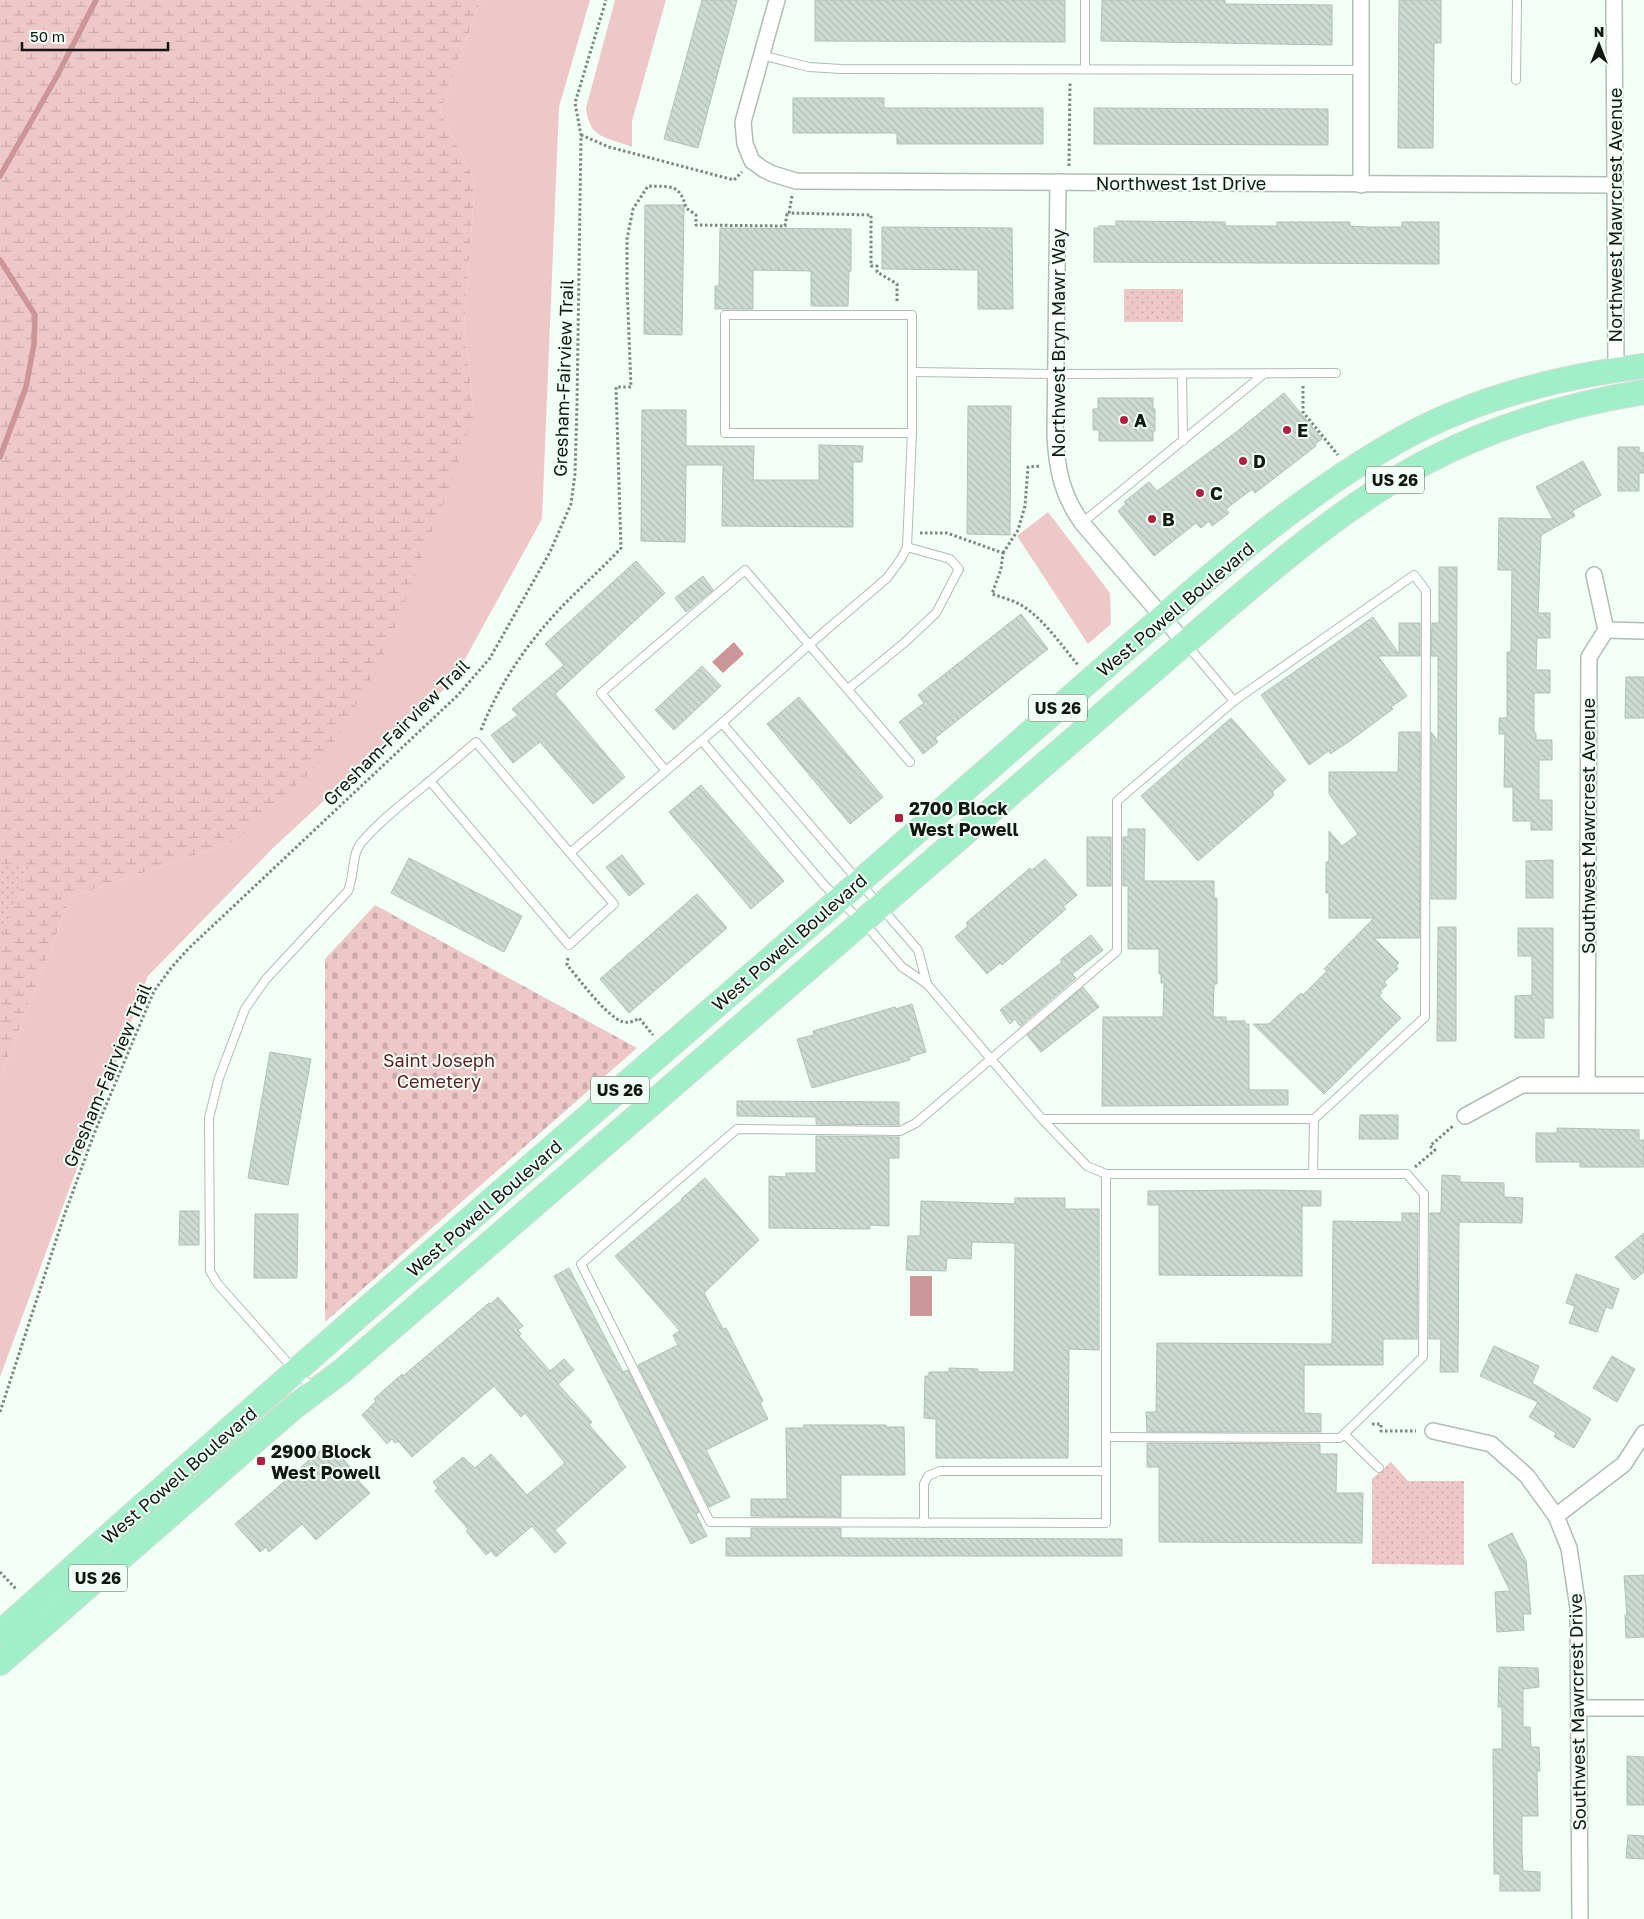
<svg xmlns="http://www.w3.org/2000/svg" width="1644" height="1919" font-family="'Golos Text',sans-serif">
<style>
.grass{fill:#eec7c9}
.wetland{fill:url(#wetland-marsh)}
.cemetery{fill:url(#cemetery-stones)}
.park{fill:url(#park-dots)}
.water{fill:#cc9698}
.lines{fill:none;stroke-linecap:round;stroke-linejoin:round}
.stream{stroke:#cc9698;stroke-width:5.5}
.building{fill:url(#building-back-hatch);stroke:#b2bfb6}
.lane-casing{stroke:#b0bdb5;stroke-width:10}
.street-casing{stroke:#b0bdb5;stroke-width:18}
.primary-casing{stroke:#d9dad9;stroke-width:26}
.path{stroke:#7c857f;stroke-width:3;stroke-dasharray:2.5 2.5;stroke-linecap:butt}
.lane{stroke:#fff;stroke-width:8}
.street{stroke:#fff;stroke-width:15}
.primary{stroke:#a1efc8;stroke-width:24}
.poi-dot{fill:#b21f40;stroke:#f1fff6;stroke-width:2}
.labels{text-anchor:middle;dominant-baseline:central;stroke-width:4;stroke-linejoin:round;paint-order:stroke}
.shield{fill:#f1fff6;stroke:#555d58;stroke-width:1}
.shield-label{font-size:16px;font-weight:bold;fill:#121714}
.street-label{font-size:18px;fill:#121714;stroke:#f1fff6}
.poi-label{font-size:18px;font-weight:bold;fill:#121714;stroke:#f1fff6;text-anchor:start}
.park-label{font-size:18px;fill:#5d1b25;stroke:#f1fff6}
</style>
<defs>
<pattern id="wetland-marsh" width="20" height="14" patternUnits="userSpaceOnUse" patternTransform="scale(1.25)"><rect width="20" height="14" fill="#eec7c9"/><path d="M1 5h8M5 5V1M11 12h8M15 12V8" fill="none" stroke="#cbaaac"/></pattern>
<pattern id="cemetery-stones" width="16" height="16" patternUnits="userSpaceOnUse" patternTransform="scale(1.25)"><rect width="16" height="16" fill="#eec7c9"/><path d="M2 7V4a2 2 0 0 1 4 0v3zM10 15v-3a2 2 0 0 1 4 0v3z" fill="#cbaaac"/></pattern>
<pattern id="park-dots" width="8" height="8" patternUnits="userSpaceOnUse" patternTransform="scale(1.25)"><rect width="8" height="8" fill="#eec7c9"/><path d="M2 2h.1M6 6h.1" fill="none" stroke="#cbaaac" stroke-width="1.8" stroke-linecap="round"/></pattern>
<pattern id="building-back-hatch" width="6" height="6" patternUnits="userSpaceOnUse" patternTransform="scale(1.25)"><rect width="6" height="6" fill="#cedbd3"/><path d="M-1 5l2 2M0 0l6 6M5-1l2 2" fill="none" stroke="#b0bbb4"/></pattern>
</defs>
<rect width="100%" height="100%" fill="#f1fff6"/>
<g class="grass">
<polygon points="481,0 590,0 559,107 542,519 453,681 273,848 148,976 0,1377 0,1078 71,897 236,841 474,415 464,326 475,182 440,111"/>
<path d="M615,0h51l-34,121v26c-25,-10 -43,-8 -46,-39z"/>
<polygon points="1048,512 1110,593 1111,624 1088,644 1017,536"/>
</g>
<polygon class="wetland" points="0,0 481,0 440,111 475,182 464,326 474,415 457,469 382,660 325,758 236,841 71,897 0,1078"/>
<polygon class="cemetery" points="375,905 637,1048 325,1322 325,959"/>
<g class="park">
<rect x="1124" y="289" width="59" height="33"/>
<polygon points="0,864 29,865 0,941"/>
<polygon points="1391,1462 1408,1481 1464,1481 1464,1565 1372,1564 1372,1479"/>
</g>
<g class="water">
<polygon points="734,642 744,654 723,673 712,662"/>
<rect x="910" y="1276" width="22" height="40"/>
</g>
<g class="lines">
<g class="stream">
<polyline points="0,176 57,76 96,0"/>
<polyline points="0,260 35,315 34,344 26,387 0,457"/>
</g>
</g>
<g class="building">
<polygon points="702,0 737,0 698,148 664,139"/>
<polygon points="815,0 1065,0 1065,42 815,41"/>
<polygon points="1102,0 1225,0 1225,4 1332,5 1332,45 1101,41"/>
<polygon points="1399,0 1441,0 1441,43 1434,43 1433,148 1398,148"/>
<polygon points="793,98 884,98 884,108 1043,108 1043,144 897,144 897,133 793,133"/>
<polygon points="1094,108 1328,109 1328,145 1094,144"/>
<polygon points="645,205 684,205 682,335 644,334"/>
<polygon points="1116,221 1225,222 1225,226 1277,226 1277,222 1350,222 1350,226 1367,227 1402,227 1402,222 1439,222 1439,264 1094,262 1094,228 1099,228 1099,226 1116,226"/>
<polygon points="882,227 1012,228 1013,309 978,309 978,270 882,269"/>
<polygon points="720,228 851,229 851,271 849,271 848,306 811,306 811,271 753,270 753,309 715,309 715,286 719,286"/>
<polygon points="1284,393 1322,439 1315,444 1316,446 1255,493 1252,489 1226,509 1229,513 1212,526 1209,521 1201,528 1196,523 1154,556 1118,511 1126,504 1124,502 1149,482 1157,491 1235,433"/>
<polygon points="1098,398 1153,398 1153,409 1155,409 1155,431 1153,431 1153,441 1099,441 1099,430 1093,430 1093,409 1098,409"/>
<polygon points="968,406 1011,406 1010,535 967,534"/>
<polygon points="642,410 686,410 686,446 754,446 753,480 819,480 819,445 863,446 862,462 853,462 853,527 722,526 723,465 686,465 685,542 641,541"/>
<polygon points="1618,447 1639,447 1639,452 1644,453 1644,473 1639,473 1639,491 1618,491"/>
<polygon points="1583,461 1601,495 1572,511 1575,516 1541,535 1538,613 1550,613 1550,638 1537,638 1536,670 1550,670 1550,693 1534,693 1534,732 1536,733 1536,740 1552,740 1552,760 1539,760 1539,800 1552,800 1552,830 1531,830 1531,821 1513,821 1513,787 1504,787 1505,734 1499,734 1499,718 1507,718 1507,652 1511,652 1512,570 1498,570 1499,518 1553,519 1536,487"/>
<polygon points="636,561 665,593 555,694 625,777 593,804 540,742 513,763 491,735 518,715 512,709 564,665 545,644"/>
<polygon points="1439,567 1457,567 1456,899 1431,899 1431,732 1438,741 1438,656 1431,656 1432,623 1439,623"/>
<polygon points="703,576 713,590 686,612 675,598"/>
<polygon points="1021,614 1048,649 935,738 938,742 923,754 899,722 924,703 918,695"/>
<polygon points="1373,617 1399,654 1399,623 1420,623 1420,656 1378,656 1407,696 1391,707 1393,709 1347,743 1330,754 1330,750 1309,765 1261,695"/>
<polygon points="702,666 721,686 674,730 655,710"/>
<polygon points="1626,677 1644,677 1644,718 1625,718"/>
<polygon points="799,697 883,797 850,824 767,724"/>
<polygon points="1231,718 1286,780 1272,792 1274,795 1268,801 1198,861 1141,796"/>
<polygon points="1399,732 1420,732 1420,938 1374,938 1399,963 1396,966 1398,969 1384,982 1387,985 1380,992 1382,993 1379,996 1401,1018 1324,1094 1253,1024 1269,1024 1301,993 1303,995 1327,971 1324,969 1374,918 1329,918 1329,893 1326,893 1326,862 1329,862 1329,831 1342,846 1358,834 1329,794 1329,772 1398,772"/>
<polygon points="701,785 784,881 751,909 669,812"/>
<polygon points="1128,829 1145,829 1144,881 1214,881 1214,898 1217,898 1217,984 1214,984 1213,1017 1226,1017 1226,1021 1245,1021 1245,1024 1249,1024 1249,1090 1288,1090 1288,1105 1102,1106 1103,1017 1163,1017 1164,983 1161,983 1161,974 1159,974 1159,949 1128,949 1128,886 1123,886 1123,837 1128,837"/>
<rect x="1087" y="837" width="24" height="49"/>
<polygon points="622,855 644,884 629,896 606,867"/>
<polygon points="409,858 522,916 504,952 391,893"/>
<polygon points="1045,859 1077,895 1063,907 1066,909 1002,965 1000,963 987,974 955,937 968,926 966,923 1030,868 1032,870"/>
<polygon points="1553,860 1553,898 1526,898 1526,861"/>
<polygon points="697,894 727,928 629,1013 600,979"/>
<polygon points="1438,927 1456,927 1456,1041 1437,1041"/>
<polygon points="1518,928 1553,928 1553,1018 1544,1018 1544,1038 1515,1038 1515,996 1532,995 1532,956 1518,956"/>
<polygon points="1091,935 1103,950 1072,974 1076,978 1020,1026 1015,1019 1010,1024 1000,1010 1062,962 1060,960"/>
<polygon points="1083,987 1099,1007 1041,1052 1027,1035"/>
<polygon points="912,1004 926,1052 909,1057 910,1060 812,1088 797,1039 814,1035 813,1031 895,1007 896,1009"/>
<polygon points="270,1052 311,1059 288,1185 248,1178"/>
<polygon points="737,1101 899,1102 899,1125 816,1124 816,1117 737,1116"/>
<polygon points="1360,1115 1398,1115 1398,1139 1359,1139"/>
<polygon points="1557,1128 1639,1130 1639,1140 1644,1140 1644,1167 1580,1167 1580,1162 1536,1162 1536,1133 1557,1133"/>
<polygon points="816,1136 899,1137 899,1158 889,1158 889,1226 870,1225 870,1229 769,1228 769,1176 786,1177 786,1173 816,1173"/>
<polygon points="1442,1175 1460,1176 1460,1182 1504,1183 1504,1197 1523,1198 1522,1223 1459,1222 1458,1372 1440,1372 1441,1339 1429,1339 1430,1213 1441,1213"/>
<polygon points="705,1178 759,1240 704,1293 723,1329 726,1328 763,1401 760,1403 768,1419 706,1450 730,1497 709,1507 638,1365 678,1345 673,1335 680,1331 615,1256 682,1200 681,1199"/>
<polygon points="1261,1190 1321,1191 1321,1206 1302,1206 1302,1276 1159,1275 1159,1205 1148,1205 1148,1191"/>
<polygon points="1015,1198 1065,1198 1065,1209 1099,1209 1099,1350 1069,1349 1068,1458 936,1458 936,1419 924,1418 925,1376 929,1376 929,1372 949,1372 949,1368 978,1369 978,1372 1014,1372 1015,1243 972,1242 971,1259 947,1258 946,1271 906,1270 908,1236 920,1236 921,1201 1015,1204"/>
<polygon points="180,1211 199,1211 199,1245 179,1245"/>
<polygon points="1402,1213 1418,1213 1417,1339 1383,1339 1383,1365 1304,1365 1304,1413 1321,1414 1321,1432 1147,1432 1146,1412 1156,1412 1157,1343 1332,1344 1333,1221 1402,1222"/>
<polygon points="255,1214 298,1214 297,1278 254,1278"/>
<polygon points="1644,1233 1644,1272 1634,1280 1615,1257"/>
<polygon points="569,1268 623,1372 628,1370 699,1512 696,1514 707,1536 691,1544 554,1276"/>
<polygon points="1576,1274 1619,1289 1612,1309 1606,1307 1597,1332 1569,1323 1575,1306 1566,1303"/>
<polygon points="498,1297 523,1326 518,1330 521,1334 519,1336 550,1371 564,1359 574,1370 558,1384 592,1422 589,1425 626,1467 555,1530 566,1543 555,1553 532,1526 496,1557 491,1551 486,1555 466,1531 468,1529 435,1491 438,1488 433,1482 463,1457 475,1468 491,1454 527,1495 565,1463 525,1413 521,1417 494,1386 412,1457 398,1441 395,1443 392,1439 387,1444 362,1415 376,1401 374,1399 402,1374 403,1376 489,1303 491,1304"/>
<polygon points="1494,1346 1539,1366 1532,1383 1591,1419 1574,1448 1554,1437 1556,1433 1529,1417 1538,1402 1480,1376"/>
<polygon points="1612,1356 1635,1369 1617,1402 1593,1388"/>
<polygon points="804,1425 886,1425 886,1427 904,1427 905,1475 841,1475 841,1517 751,1516 751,1499 787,1499 786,1428 803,1428"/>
<polygon points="329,1443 356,1474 354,1476 370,1493 316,1540 302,1524 269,1552 266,1547 260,1552 235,1524"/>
<polygon points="1147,1443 1320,1444 1320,1454 1337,1454 1336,1493 1363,1493 1362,1543 1159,1542 1159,1467 1147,1467"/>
<polygon points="751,1528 841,1528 841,1538 1122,1539 1122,1556 726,1556 726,1538 751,1538"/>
<polygon points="1512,1533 1526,1561 1531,1614 1523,1614 1524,1630 1497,1632 1495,1592 1510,1591 1488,1545"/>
<polygon points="1644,1575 1644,1637 1626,1638 1625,1615 1627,1615 1624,1576"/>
<polygon points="1499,1667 1538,1668 1539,1687 1523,1689 1523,1727 1530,1727 1531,1747 1539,1747 1540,1771 1537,1771 1538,1816 1522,1816 1522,1852 1523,1871 1540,1872 1540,1891 1500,1891 1500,1874 1494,1874 1493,1749 1502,1749 1502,1707 1498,1707"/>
<polygon points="1627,1756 1644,1757 1644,1805 1627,1805"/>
<polygon points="1628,1835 1644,1836 1644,1859 1626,1858"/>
</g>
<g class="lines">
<g class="lane-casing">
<g id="lane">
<polyline points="761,55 809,67 841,69 1360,70"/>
<polyline points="1085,69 1085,0"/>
<polyline points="1516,80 1517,0"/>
<polyline points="912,372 1056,374 1336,373"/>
<polyline points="1182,374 1183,441"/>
<polyline points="1082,523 1265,373"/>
<polyline points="1187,645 1234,701"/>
<polyline points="848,689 904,643 936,613 959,569 950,559 907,547"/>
<polyline points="722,723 918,950 927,984"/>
<polyline points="702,741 825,886 872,932 902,967 927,984 1042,1119 1087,1166 1106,1174 1106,1523 710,1522 581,1264 737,1129 900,1131 916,1123 1117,951 1117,801 1234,701 1414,575 1426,591 1425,1017 1314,1119 1042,1119"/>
<polyline points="666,771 601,693 745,570 910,762"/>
<polyline points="570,853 614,904 569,945 430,781 476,742 570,853 722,723 810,644 887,578 901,559 907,547 912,433 912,315 725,315 725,433 912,433"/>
<polyline points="1106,1174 1407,1174 1424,1194 1423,1357 1340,1438 1106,1437"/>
<polyline points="1313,1174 1314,1119"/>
<path d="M314,1389l-18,-17 -79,-89 -7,-12 -1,-153 10,-40 26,-69 21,-30 82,-88c6,-15 4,-29 9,-41 6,-16 57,-56 73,-69"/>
<polyline points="1344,1434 1379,1468"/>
<polyline points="924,1523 924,1484 928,1476 940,1471 1106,1471"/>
</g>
</g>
<g class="street-casing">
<g id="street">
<polyline points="777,0 743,122 745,144 752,161 763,169 773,174 796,181 1615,185"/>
<polyline points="1361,0 1361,185"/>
<polyline points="1614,0 1616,369"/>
<path d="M1058,182l-3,254c2,34 7,59 27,87l103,120"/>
<polyline points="1606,630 1644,631"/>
<polyline points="1587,1084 1589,657 1606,630 1594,575"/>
<polyline points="1465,1116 1522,1085 1644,1085"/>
<polyline points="1433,1431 1491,1444 1527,1476 1556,1516 1569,1548 1578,1608 1580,1919"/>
<polyline points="1556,1516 1624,1464 1644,1433"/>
<polyline points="1579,1708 1644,1708"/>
</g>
</g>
<g class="primary-casing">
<g id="primary">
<path d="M0,1633c287,-258 581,-510 873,-763 82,-72 164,-143 246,-215 89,-78 180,-159 284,-217 75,-41 157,-61 241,-72"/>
<path d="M0,1663l294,-256 48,-36 843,-728c75,-64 155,-136 243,-182 67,-35 141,-57 216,-69"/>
</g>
</g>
<g class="path">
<polyline points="581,135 609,147 734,180 742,172"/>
<polyline points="1069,166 1070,83"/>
<polyline points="792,196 789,213 871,215 871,266 877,266 877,272 897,284 897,303"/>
<polyline points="1303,386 1303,412 1338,455"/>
<path d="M920,533h27l56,20 -2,16 -9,25c9,3 20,6 29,11 23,14 40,40 57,60"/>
<polyline points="1003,553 1018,530 1025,506 1028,467 1041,466"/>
<path d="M481,730c17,-43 43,-82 74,-116 21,-23 45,-43 66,-66l-5,-161h15l-4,-101v-47l6,-30 15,-23c22,1 32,-3 38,22l10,7v10l89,1 2,-12 2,-1"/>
<path d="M568,958l-1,7c14,16 32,42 50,54 7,5 15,4 22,-1l14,17"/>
<polyline points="1415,1167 1435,1150 1430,1146 1453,1126"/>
<polyline points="0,1412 64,1216 94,1134 154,991 171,968 188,949 458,695 490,658 550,552 571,504 575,474 577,405 581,135 575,103 606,0"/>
<polyline points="1372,1424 1381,1424 1381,1431 1416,1431"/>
<polyline points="0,1572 17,1590"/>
</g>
<use href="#lane" class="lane"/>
<use href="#street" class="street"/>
<use href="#primary" class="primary"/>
</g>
<g class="poi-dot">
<circle cx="1124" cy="420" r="5"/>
<circle cx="1287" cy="430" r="5"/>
<circle cx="1243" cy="461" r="5"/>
<circle cx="1200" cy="493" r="5"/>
<circle cx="1152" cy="519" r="5"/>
<rect x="894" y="813" width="10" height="10" rx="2.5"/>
<rect x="256" y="1456" width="10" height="10" rx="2.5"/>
</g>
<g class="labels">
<g class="shield">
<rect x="1366" y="466.5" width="58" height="27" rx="4"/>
<rect x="1029" y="694.5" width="58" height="27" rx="4"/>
<rect x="591" y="1076.5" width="58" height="27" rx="4"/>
<rect x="69" y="1564.5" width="58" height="27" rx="4"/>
</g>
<g class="shield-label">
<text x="1395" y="480">US 26</text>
<text x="1058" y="708">US 26</text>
<text x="620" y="1090">US 26</text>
<text x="98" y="1578">US 26</text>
</g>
<g class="street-label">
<text x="1181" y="183">Northwest 1st Drive</text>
<text transform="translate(1615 215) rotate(-90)">Northwest Mawrcrest Avenue</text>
<text transform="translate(1058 343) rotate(-90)">Northwest Bryn Mawr Way</text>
<text transform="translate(563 378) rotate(-88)">Gresham-Fairview Trail</text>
<text transform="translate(1175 609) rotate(-40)">West Powell Boulevard</text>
<text transform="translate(396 732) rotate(-45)">Gresham-Fairview Trail</text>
<text transform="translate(1588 826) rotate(-90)">Southwest Mawrcrest Avenue</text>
<text transform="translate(789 942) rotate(-41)">West Powell Boulevard</text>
<text transform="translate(107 1075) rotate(-67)">Gresham-Fairview Trail</text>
<text transform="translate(484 1208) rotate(-41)">West Powell Boulevard</text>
<text transform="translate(179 1475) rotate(-41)">West Powell Boulevard</text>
<text transform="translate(1577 1712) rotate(-91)">Southwest Mawrcrest Drive</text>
</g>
<g class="poi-label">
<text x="1134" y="420">A</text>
<text x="1297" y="430">E</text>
<text x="1253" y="461">D</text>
<text x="1210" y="493">C</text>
<text x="1162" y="519">B</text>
<text x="909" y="808">2700 Block<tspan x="909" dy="21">West Powell</tspan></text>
<text x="271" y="1451">2900 Block<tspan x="271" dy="21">West Powell</tspan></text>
</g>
<g class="park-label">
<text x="439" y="1060">Saint Joseph<tspan x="439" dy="21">Cemetery</tspan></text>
</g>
</g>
<g transform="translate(1599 45)" stroke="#f1fff6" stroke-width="4" paint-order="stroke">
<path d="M0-4L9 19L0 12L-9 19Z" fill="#121714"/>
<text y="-8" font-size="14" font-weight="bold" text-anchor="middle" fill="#121714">N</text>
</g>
<path d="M22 42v8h146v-8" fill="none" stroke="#121714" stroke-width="2.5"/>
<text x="30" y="42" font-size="15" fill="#121714" stroke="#f1fff6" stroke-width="4" paint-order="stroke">50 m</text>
</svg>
